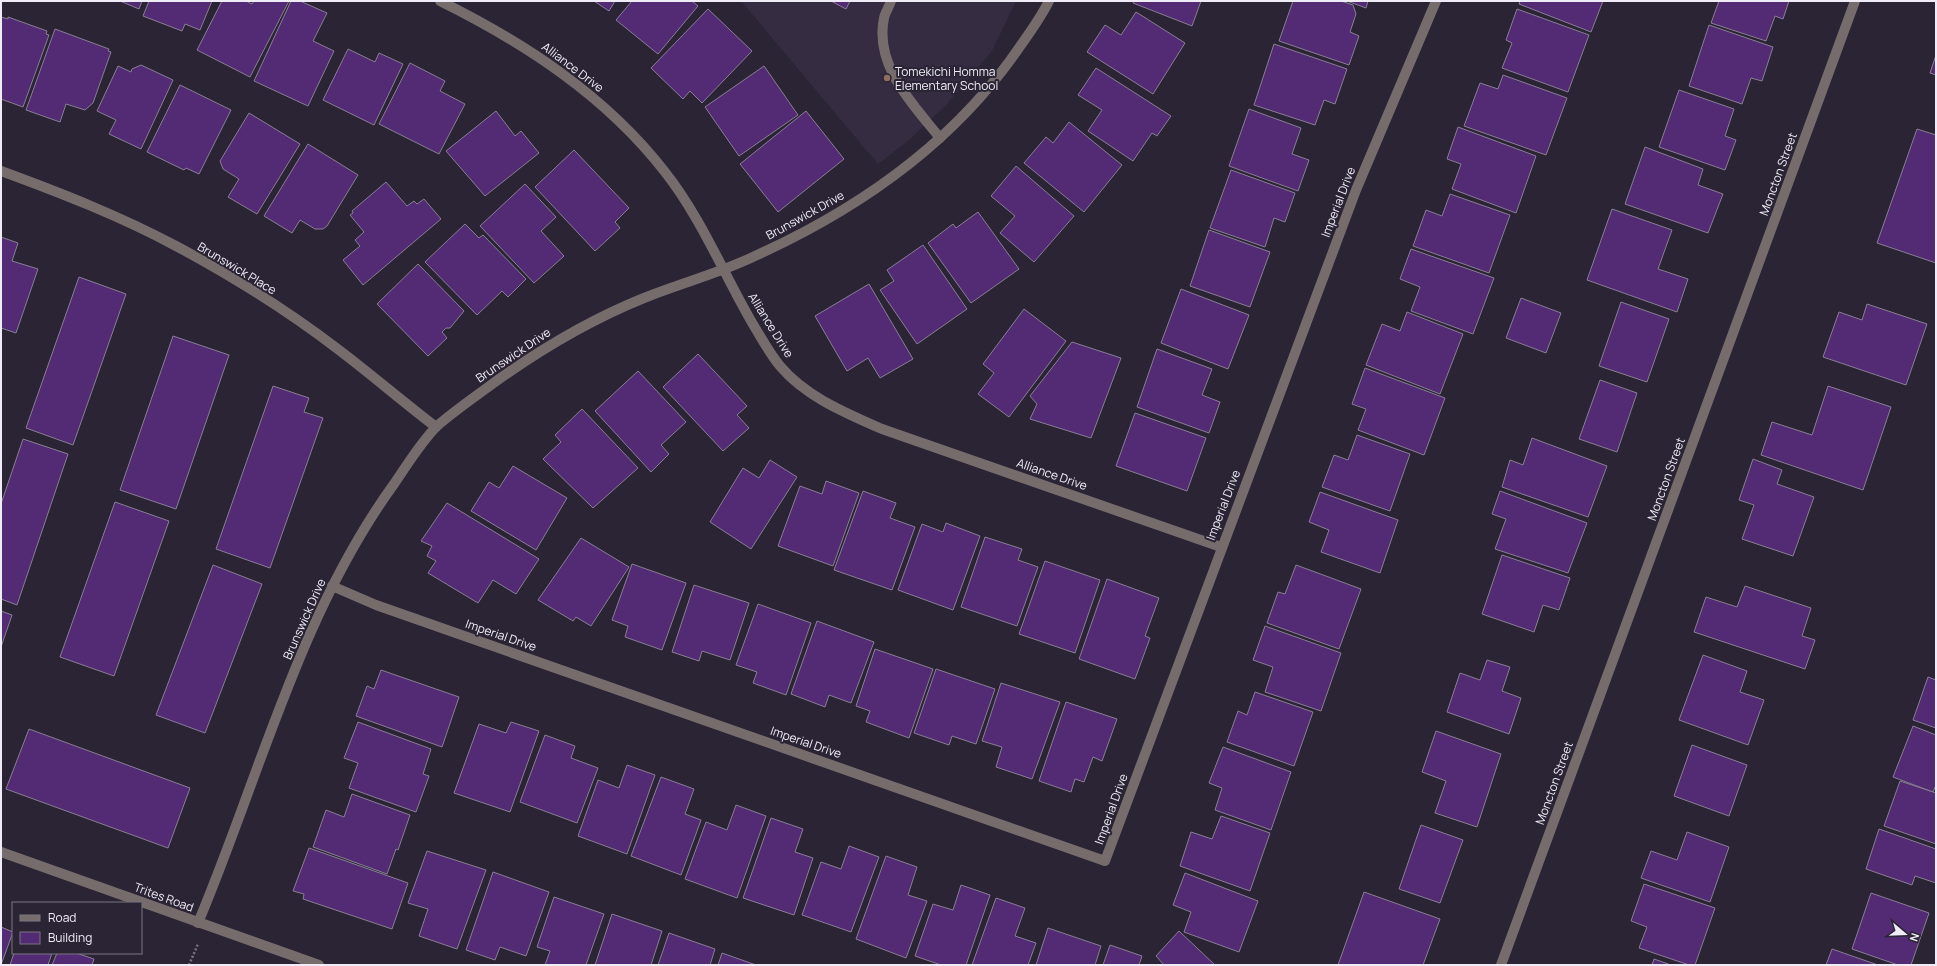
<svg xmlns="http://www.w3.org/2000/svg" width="1937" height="966" font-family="Manrope,sans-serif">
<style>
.built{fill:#352c42}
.building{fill:#522b74;stroke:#887f93}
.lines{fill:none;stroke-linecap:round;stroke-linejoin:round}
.path{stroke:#7a7482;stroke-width:2.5;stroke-dasharray:2 2;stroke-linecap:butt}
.minor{stroke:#776c6c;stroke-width:10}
.education-dot{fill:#8d6e63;stroke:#2b2434;stroke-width:1.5}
.labels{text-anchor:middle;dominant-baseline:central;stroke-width:4;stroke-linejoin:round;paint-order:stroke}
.street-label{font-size:12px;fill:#f0ecf7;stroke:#2b2434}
.poi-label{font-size:12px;fill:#f0ecf7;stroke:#2b2434;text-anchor:start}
</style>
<rect width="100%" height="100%" fill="#2b2434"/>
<polygon class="built" points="741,1 1016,1 992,51 946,105 908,141 878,164"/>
<g class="building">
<polygon points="120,1 142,1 139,9"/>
<polygon points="149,1 212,1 200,30 185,24 182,31 143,16"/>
<polygon points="222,1 246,1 252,4 254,1 289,1 250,77 197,50"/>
<polygon points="291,1 300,1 327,13 313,41 334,51 308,106 254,81"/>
<polygon points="594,1 615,1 609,11"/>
<polygon points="632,1 692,1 698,6 658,54 616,20"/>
<polygon points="831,1 850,1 846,9"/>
<polygon points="1134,1 1201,1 1192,26 1133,3"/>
<polygon points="1293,1 1341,1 1353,5 1356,14 1350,32 1359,36 1349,65 1279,41"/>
<polygon points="1347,1 1368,1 1366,8"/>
<polygon points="1520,1 1603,1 1591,32 1519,4"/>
<polygon points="1719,1 1789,1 1783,19 1775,16 1766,41 1711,23"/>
<polygon points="708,9 752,51 702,103 690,91 683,99 651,68"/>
<polygon points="1517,9 1589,35 1568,92 1502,68 1512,43 1506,40"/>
<polygon points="1136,12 1185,43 1153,94 1087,52 1105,25 1121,35"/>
<polygon points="1,17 8,19 8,17 47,31 46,34 49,35 23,107 1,99"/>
<polygon points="1709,25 1773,47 1762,81 1751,78 1742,104 1689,86"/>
<polygon points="55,29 109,49 108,51 111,52 93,103 85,110 66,104 60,122 26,110"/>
<polygon points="1274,44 1347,69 1335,104 1324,100 1315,125 1254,105"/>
<polygon points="348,49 375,62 379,53 403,64 374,125 323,100"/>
<polygon points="1936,55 1936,75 1930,73"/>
<polygon points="410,63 445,81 440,91 465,104 439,154 379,124"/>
<polygon points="141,65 173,80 141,149 109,134 116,120 97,111 118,66 131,72 132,69"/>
<polygon points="764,66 798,115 739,156 705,107"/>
<polygon points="1096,68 1171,116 1157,136 1152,133 1133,161 1088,131 1102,110 1078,95"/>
<polygon points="1503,75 1567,98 1546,155 1464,126 1480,83 1498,89"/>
<polygon points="180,85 231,110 199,174 186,168 184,170 147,152"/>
<polygon points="1679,90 1734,109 1725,136 1736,140 1725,170 1659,147"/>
<polygon points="1249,109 1301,128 1292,154 1309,160 1298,191 1229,166"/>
<polygon points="496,111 515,136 521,131 539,153 485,196 446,151"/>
<polygon points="806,111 844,159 778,212 740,164"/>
<polygon points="249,113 300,144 257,214 228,197 239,179 223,169 220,161"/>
<polygon points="1069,122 1122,165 1084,212 1024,163 1046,137 1053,143"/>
<polygon points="1458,127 1536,156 1516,213 1452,189 1461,164 1447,159"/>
<polygon points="1917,129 1936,135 1936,263 1877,243"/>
<polygon points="308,144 358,175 327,226 323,229 315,229 300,220 292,233 264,216"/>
<polygon points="1645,147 1703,169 1698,185 1723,194 1708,233 1625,204"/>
<polygon points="574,150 629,208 615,222 620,228 595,251 535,187"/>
<polygon points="1016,166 1074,216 1034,262 1000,233 1015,216 991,196"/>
<polygon points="1231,170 1295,193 1285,222 1274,218 1265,247 1210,228"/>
<polygon points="386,182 407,206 414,201 417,204 424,199 441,219 363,285 343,260 360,246 355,240 364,232 350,215 353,213 352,211"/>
<polygon points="525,184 556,217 541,231 564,256 534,283 480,226"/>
<polygon points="1450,194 1510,215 1489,273 1413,246 1426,210 1442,216"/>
<polygon points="1612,209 1672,230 1658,269 1688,279 1677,312 1587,280"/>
<polygon points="978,212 1019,269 971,303 928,243 953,224 956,228"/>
<polygon points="465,224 479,238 483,235 526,279 508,297 502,291 477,315 425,262"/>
<polygon points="1209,230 1270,252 1250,307 1190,286"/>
<polygon points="1,237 18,243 12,261 38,269 16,333 1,328"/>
<polygon points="923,245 967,309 917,344 880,290 894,281 887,270"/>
<polygon points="1411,249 1494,278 1473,334 1411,311 1420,287 1400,279"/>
<polygon points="418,264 464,311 450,328 446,328 442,332 447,338 428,356 377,304"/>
<polygon points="79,277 126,294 73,445 26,428"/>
<polygon points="869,284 913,359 880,378 868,358 847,371 815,316"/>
<polygon points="1181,289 1249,315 1228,369 1161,343"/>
<polygon points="1521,298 1561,313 1546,353 1506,338"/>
<polygon points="1621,302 1669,319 1647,382 1599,366"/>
<polygon points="1867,304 1927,324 1906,385 1823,357 1839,312 1862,320"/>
<polygon points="1024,309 1066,341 1009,417 978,394 994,373 983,364"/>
<polygon points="1407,312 1463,334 1440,394 1366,365 1382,324 1400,331"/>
<polygon points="173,336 229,355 176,509 120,490"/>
<polygon points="1072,342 1121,358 1091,438 1030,419 1037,404 1030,396"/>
<polygon points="1157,349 1212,369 1202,395 1220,402 1209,433 1137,407"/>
<polygon points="698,354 747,406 737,415 749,428 723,451 663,387"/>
<polygon points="1365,368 1445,398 1424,455 1358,430 1366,409 1352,404"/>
<polygon points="638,371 686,422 661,445 669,454 651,472 595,411"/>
<polygon points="1600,380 1637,393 1617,452 1579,439"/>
<polygon points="273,386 309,398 304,412 323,418 270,568 216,549"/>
<polygon points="1828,386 1891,407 1863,490 1761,455 1772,422 1812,435"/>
<polygon points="582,409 638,468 593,508 543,459 561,442 555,435"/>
<polygon points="1135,413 1206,438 1187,491 1116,466"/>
<polygon points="1357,435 1410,454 1390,511 1322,487 1334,455 1348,460"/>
<polygon points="1532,438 1607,466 1588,517 1502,487 1510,460 1523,465"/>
<polygon points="23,439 68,454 17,605 1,599 1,504"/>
<polygon points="1753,459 1782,470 1777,484 1814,497 1793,556 1742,539 1754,505 1739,500"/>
<polygon points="770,460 797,477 751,549 710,522 743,468 759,478"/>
<polygon points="513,466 567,498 536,550 471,511 489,482 499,488"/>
<polygon points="826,481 859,493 833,566 778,546 800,486 822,494"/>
<polygon points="863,491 896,503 890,518 915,527 892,590 834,570"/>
<polygon points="1500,491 1587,523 1568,573 1495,549 1506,519 1492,514"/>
<polygon points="1320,492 1398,520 1380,573 1321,552 1329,530 1309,522"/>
<polygon points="115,502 169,521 114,676 60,657"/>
<polygon points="447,503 539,559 516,594 493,580 478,603 428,573 436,561 427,556 432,546 421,541"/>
<polygon points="946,523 980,536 953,610 898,590 922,524 943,532"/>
<polygon points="985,537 1022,549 1018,560 1038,567 1017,626 961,607"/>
<polygon points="581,538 629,567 591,626 576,617 573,621 538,600"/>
<polygon points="1502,555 1570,578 1559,610 1543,605 1534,632 1482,614"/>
<polygon points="1045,561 1100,580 1075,653 1019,634"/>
<polygon points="632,564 686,583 662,650 625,637 628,626 612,620"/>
<polygon points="213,565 262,584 205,733 156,715"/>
<polygon points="1296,565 1361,589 1339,649 1267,623 1278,592 1285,594"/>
<polygon points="1107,579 1159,598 1145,636 1150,638 1135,679 1079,659"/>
<polygon points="694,585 749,603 730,660 702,651 699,661 672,652"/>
<polygon points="1745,586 1811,608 1802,636 1815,640 1805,669 1694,632 1706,597 1737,607"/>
<polygon points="758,604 811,623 786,695 753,683 757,672 736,665"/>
<polygon points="1,611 12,615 1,647"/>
<polygon points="817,621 874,642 851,703 829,695 825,707 791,694"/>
<polygon points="1265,626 1341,653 1321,711 1265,692 1273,667 1253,660"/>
<polygon points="875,649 933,669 909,738 866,722 870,711 856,706"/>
<polygon points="1703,655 1747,671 1740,692 1764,700 1748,745 1679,720"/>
<polygon points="1487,660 1510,667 1502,691 1521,698 1509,734 1447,712 1460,673 1480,680"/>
<polygon points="936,669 995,689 976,744 952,736 949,745 914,733"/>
<polygon points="381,670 459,697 442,747 356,716 367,686 374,689"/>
<polygon points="1928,677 1936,680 1936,728 1913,720"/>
<polygon points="1001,683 1060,702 1032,779 996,767 1002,747 982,741"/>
<polygon points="1255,692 1313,712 1294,766 1227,742 1238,711 1247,715"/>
<polygon points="1066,702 1117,719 1102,761 1093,757 1084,782 1075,779 1071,792 1039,781"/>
<polygon points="358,722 431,749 423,774 429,776 416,812 349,788 358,763 344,758"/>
<polygon points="511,722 539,731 510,812 454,793 479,724 506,733"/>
<polygon points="1913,726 1936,735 1936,785 1933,792 1893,777"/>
<polygon points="29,729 190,788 168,848 6,789"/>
<polygon points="1436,731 1501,754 1477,827 1435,813 1446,781 1422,772"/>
<polygon points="545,735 575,746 571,758 598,768 577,823 520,802"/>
<polygon points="1692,745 1747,765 1729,816 1674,796"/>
<polygon points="1223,747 1291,772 1271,830 1215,810 1222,788 1209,783"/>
<polygon points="627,765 655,775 627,854 578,836 598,780 619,788"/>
<polygon points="661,777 694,789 685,814 701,820 681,875 631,856"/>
<polygon points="1900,781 1936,793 1936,844 1884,826"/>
<polygon points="352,794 410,815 398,850 396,849 387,874 313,847 326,810 344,817"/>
<polygon points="736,805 766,816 737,898 685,879 706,822 727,830"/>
<polygon points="1221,816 1270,833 1250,891 1180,866 1191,832 1212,839"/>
<polygon points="771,818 803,829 795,852 813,858 794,915 743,898"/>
<polygon points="1421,825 1463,840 1440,903 1399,889"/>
<polygon points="1879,829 1936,849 1936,883 1915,876 1912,885 1866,869"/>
<polygon points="1687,832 1729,847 1710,902 1641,878 1651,851 1677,860"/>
<polygon points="849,846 879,857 851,932 802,915 821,862 841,869"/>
<polygon points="309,848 408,883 392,929 303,899 304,894 293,891"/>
<polygon points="427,851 486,870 457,949 419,936 428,909 408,903"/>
<polygon points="886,856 917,867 908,895 927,901 906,958 856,939"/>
<polygon points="493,872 549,892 526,956 500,947 495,960 466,950"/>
<polygon points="1185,873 1258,901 1239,952 1184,932 1191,912 1173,905"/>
<polygon points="1644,884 1715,908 1695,965 1689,965 1639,948 1647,927 1631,921"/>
<polygon points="961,885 990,895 966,965 941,965 915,956 933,904 953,910"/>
<polygon points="1364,892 1440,919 1423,965 1338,965"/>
<polygon points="1871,893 1929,913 1911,965 1898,965 1852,949"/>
<polygon points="554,897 604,914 586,965 545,965 550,951 537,947"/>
<polygon points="996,898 1025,908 1015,936 1036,943 1028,965 972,965"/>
<polygon points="612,914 662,931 651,965 595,965"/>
<polygon points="1,927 13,932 1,965"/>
<polygon points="1048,928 1101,946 1095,965 1036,965"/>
<polygon points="1179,931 1215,965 1164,965 1156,956"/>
<polygon points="669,933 715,949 710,965 658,965"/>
<polygon points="1110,945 1142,956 1139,965 1103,965"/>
<polygon points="1832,949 1878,965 1826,965"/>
<polygon points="14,953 52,953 48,965 10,965"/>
<polygon points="57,953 76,953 94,959 92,965 52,965"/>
<polygon points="722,953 756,965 718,965"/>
<polygon points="1654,959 1671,965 1652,965"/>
</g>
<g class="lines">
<polyline class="path" points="189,965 198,944"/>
<g class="minor">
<path d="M440,1c85,42 166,95 225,171 37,47 59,103 89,154 8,13 16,28 26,40 26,31 66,47 102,63l339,118"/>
<path d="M891,1c-2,6 -6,12 -7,17 -10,48 29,86 56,120"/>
<path d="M1,171c60,22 119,45 175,75 56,30 112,65 163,104 33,25 64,52 97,77"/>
<polyline points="332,586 376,605 1105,861 1356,190 1436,1"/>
<polyline points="1,852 319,965"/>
<path d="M198,923c62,-147 101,-308 196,-439 13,-19 27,-42 43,-58 15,-13 32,-25 47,-36 50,-37 103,-69 160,-92 37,-15 76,-25 111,-42 104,-47 201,-115 266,-211 10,-14 20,-28 28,-44"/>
<polyline points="1501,965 1855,1"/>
</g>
</g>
<circle class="education-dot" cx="887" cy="78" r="4"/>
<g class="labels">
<g class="street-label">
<text transform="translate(573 67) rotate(37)">Alliance Drive</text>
<text transform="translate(1778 174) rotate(-70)">Moncton Street</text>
<text transform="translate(1338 202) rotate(-69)">Imperial Drive</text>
<text transform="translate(805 215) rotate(-29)">Brunswick Drive</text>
<text transform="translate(237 268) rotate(31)">Brunswick Place</text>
<text transform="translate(771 325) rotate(58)">Alliance Drive</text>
<text transform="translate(513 355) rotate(-34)">Brunswick Drive</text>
<text transform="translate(1052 474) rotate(19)">Alliance Drive</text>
<text transform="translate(1666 479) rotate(-70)">Moncton Street</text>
<text transform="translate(1223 505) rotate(-69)">Imperial Drive</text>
<text transform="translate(304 619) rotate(-66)">Brunswick Drive</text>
<text transform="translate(501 635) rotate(19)">Imperial Drive</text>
<text transform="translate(806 742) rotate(19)">Imperial Drive</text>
<text transform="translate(1554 783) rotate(-70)">Moncton Street</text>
<text transform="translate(1111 809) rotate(-70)">Imperial Drive</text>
<text transform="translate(164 897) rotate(20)">Trites Road</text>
</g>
<g class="poi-label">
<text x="895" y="71">Tomekichi Homma<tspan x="895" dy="14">Elementary School</tspan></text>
</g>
</g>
<rect width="1937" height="966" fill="none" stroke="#f0ecf7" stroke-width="4"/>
<rect x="12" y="902" width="130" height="52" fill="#2b2434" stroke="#7a7482"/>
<rect x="20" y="915" width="20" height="6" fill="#776c6c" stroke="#7a7482"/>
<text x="48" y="922" font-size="12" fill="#f0ecf7">Road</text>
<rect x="20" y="932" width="20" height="12" fill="#522b74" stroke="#7a7482"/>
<text x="48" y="942" font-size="12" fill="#f0ecf7">Building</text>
<g transform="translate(1905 934) rotate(109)" stroke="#2b2434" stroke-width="3" paint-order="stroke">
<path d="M0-3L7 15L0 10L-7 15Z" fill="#f0ecf7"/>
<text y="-6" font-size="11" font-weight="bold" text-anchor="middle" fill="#f0ecf7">N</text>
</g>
</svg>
